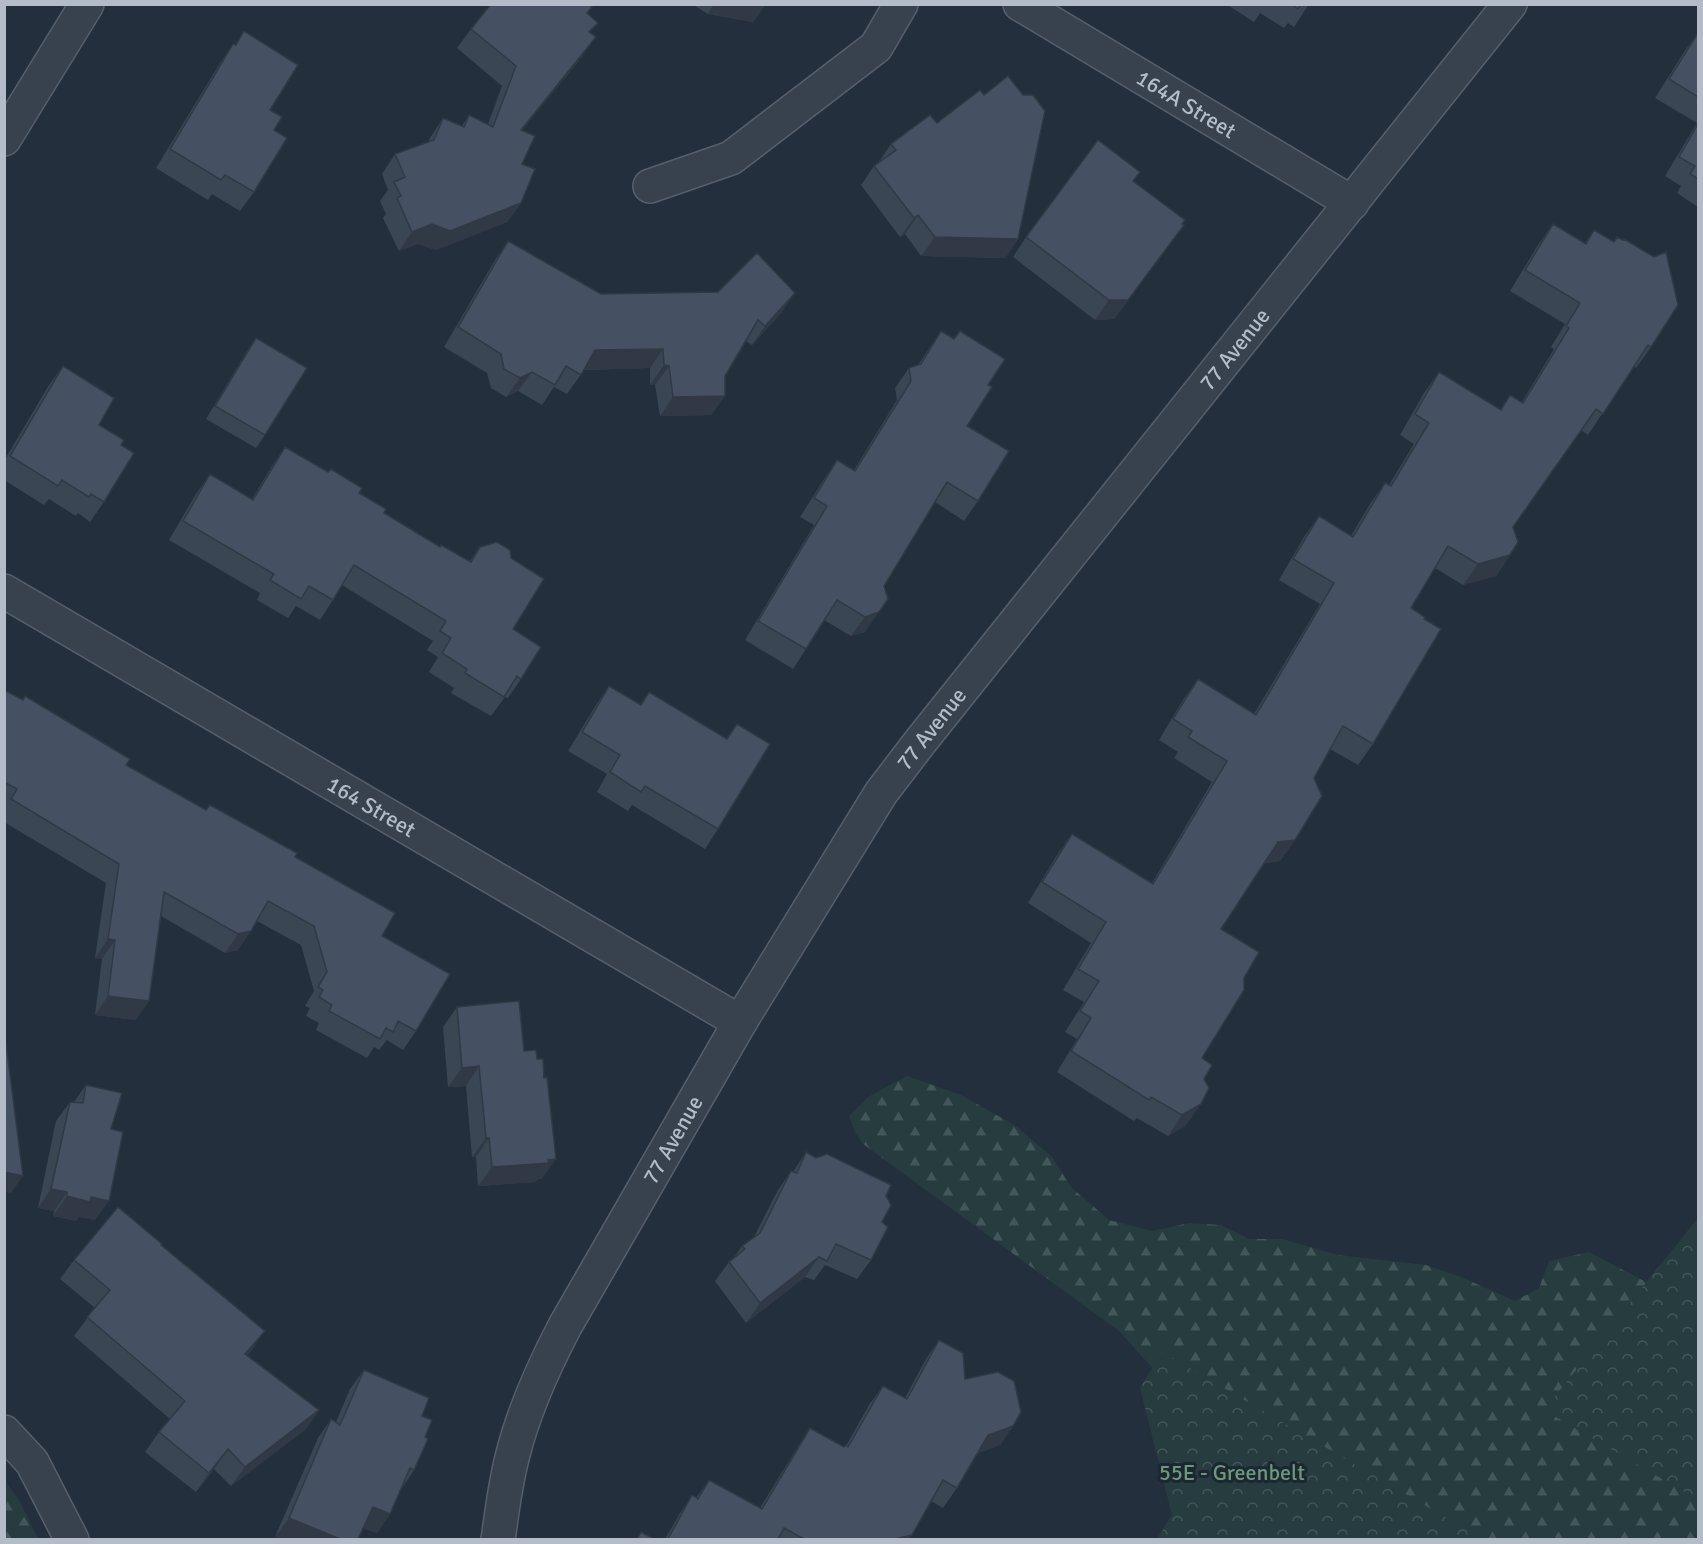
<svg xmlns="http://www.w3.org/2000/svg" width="1703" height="1544" font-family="Signika,sans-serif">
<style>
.forest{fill:url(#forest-firs)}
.park{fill:url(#park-crowns)}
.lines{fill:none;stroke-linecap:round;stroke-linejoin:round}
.minor-casing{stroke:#565f6c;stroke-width:36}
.minor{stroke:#38414e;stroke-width:33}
.wall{fill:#3b4654}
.shaded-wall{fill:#303945}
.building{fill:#455162;stroke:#303945;stroke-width:1.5}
.labels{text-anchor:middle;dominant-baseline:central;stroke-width:6;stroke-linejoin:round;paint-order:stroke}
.street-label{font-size:22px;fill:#b4bcc9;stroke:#1d2633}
.park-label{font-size:22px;fill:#6b9a76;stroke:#1d2633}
</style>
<defs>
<pattern id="forest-firs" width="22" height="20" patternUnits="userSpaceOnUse" patternTransform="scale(1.5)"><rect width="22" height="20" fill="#263c3f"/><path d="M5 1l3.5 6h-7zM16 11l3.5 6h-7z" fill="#435659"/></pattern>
<pattern id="park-crowns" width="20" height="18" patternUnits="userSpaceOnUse" patternTransform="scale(1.5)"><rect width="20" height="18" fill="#263c3f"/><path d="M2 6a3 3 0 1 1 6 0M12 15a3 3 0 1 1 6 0" fill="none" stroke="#435659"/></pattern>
</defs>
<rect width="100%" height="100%" fill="#242f3e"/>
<g class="forest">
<polygon points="907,1076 961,1095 1016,1126 1052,1157 1071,1187 1109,1220 1152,1231 1189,1223 1221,1225 1249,1239 1282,1239 1338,1255 1426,1265 1461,1277 1515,1301 1539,1288 1549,1261 1589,1252 1646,1282 1672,1251 1698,1273 1698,1539 1157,1539 1175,1510 1159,1375 1119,1331 863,1144 855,1132 849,1116 868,1097"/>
<polygon points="4,1480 19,1500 38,1539 5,1539"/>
</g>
<g class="park">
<polygon points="1698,1218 1698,1500 1544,1410"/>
<polygon points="1162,1352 1483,1539 1157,1539 1172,1515 1140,1388"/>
</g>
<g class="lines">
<g class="minor-casing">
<g id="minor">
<path id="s1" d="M1020,4l332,199"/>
<polyline points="4,139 87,4"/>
<polyline points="650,186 731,158 876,47 901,4"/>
<path id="s2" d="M4,591l736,431"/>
<polyline points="4,1432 32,1462 72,1540"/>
<path id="s3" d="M498,1540c4,-28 7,-55 14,-82 11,-46 31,-90 53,-132l175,-304 141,-229 39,-51 590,-738"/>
</g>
</g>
<use href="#minor" class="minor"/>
</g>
<g class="wall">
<polygon points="692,4 766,4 753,22 708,14"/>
<polygon points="1226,4 1309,4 1294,27 1288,23 1284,28 1260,13 1254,22"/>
<polygon points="588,14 590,33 582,57 522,130 521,203 507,222 436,250 418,244 399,251 383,218 386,214 380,201 388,190 382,174 395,154 428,143 430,138 443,118 462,126 469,115 488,124 502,86 457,48 471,29"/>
<polygon points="244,31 270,110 274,130 254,192 240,211 212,194 208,200 156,168 220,63 233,44 235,45"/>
<polygon points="1698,33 1698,207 1677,193 1681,186 1665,176 1697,123 1655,98 1684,52"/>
<polygon points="891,144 1018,239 1005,258 921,256 905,234 900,237 861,185 874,166 878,163"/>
<polygon points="1134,181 1184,225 1114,319 1095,320 1013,257 1026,237"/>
<polygon points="1553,224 1585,243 1594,230 1651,347 1636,368 1634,366 1588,435 1581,430 1513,527 1510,555 1496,576 1463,585 1435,568 1411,608 1373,744 1358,765 1330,749 1314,778 1295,840 1280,861 1264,863 1221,929 1244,978 1202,1058 1204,1079 1186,1125 1168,1136 1137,1118 1134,1121 1057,1072 1077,1039 1065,1032 1084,1002 1063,990 1091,943 1028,903 1057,855 1072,834 1152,883 1212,782 1174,758 1178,752 1159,740 1183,700 1198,679 1254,714 1320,604 1279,580 1304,537 1319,516 1351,536 1370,504 1385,483 1389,485 1414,444 1400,435 1424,393 1439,372 1500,410 1510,395 1522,402 1554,349 1551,347 1565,324 1510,291 1538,245"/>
<polygon points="508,241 601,294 782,312 752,345 746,341 725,376 725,396 711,415 660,416 655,385 650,385 650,368 584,370 567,394 554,387 542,405 518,391 506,397 491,388 487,373 444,347 495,260"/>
<polygon points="941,331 954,339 960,331 988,385 967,426 978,501 964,521 935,502 884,586 865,632 851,636 824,620 806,649 793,669 745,640 814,525 800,517 824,479 837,460 854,470 897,400 895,388 909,368 918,365"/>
<polygon points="256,338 265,435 256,448 206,419 247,351"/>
<polygon points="63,366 99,425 121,445 104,502 90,522 78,513 76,516 49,499 44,505 4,480 4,461 49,385"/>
<polygon points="285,447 359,493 384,513 440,547 470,561 480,547 513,629 521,679 508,698 505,697 491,716 451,693 454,688 429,672 438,657 427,650 433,641 342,585 333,600 320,620 296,606 288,618 257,600 260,593 169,540 196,494 210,474 252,499 272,466"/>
<polygon points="609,686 640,705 649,692 726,739 737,724 718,829 705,849 632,805 628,811 597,792 607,774 568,751 596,705"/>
<polygon points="4,690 126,765 206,810 295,857 382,936 416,1031 403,1050 387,1040 379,1050 374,1047 367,1058 316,1030 319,1023 306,1016 310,1008 305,1006 314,991 301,945 257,921 238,950 225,953 161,916 136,1020 95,1015 102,959 95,958 106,883 4,822"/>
<polygon points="457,1007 524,1051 542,1179 538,1179 535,1182 478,1186 476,1157 472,1157 466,1086 448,1087 443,1027"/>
<polygon points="86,1085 95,1220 79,1217 76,1221 53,1216 54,1211 38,1208 56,1121 70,1102 74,1102"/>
<polygon points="806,1152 886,1196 882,1222 871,1260 857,1279 825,1265 814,1280 805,1277 746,1323 715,1281 729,1262 733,1259 742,1246 754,1237 778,1190 791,1171 793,1172"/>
<polygon points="161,1245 252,1350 247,1356 319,1410 306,1429 231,1486 214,1469 196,1492 145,1452 159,1432 170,1419 74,1336 95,1308 60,1279 74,1260"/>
<polygon points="939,1340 965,1379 1013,1426 1000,1445 978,1453 957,1488 943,1508 931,1501 908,1539 665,1539 679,1515 692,1495 696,1498 709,1480 760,1508 797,1448 810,1428 844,1447 846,1446 869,1405 883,1386 905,1398 926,1359"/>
<polygon points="364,1370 422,1416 425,1437 414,1470 402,1488 390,1514 377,1533 363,1528 275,1537 318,1438 331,1419 336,1422 350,1389"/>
</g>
<g class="shaded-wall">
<polygon points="714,4 766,4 753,22 708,14"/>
<polygon points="596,37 582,57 507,149 521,130"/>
<polygon points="521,203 507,222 436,250 418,244 399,251 412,232 432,224"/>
<polygon points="918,215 905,234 900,237 914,218"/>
<polygon points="1184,225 1114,319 1095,320 1109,300"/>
<polygon points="935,237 1018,239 1005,258 921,256"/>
<polygon points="795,293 782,312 752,345 765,326"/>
<polygon points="663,349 650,368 581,370 595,350"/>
<polygon points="664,365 669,366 655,385 650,385"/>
<polygon points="532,372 518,391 506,397 520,378"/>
<polygon points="725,396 711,415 660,416 673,397"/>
<polygon points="1510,555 1496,576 1463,585 1478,564"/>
<polygon points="879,612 865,632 851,636 865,617"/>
<polygon points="1295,840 1280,861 1263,863 1278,842"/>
<polygon points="251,931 238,950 225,953 238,934"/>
<polygon points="108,939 115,940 102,959 95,958"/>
<polygon points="108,996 149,1001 136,1020 95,1015"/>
<polygon points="479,1066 466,1086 448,1087 462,1068"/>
<polygon points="1201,1104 1186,1125 1168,1136 1182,1115"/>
<polygon points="486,1138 489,1138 476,1157 472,1157"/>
<polygon points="556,1159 542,1179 538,1179 535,1182 478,1186 492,1167"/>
<polygon points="4,1172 23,1176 11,1193 4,1192"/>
<polygon points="51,1189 67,1192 54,1211 38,1208"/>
<polygon points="67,1196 91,1197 109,1201 95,1220 79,1217 76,1221 53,1216"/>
<polygon points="819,1257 805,1277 746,1323 760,1303"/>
<polygon points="265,1331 252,1350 232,1374 245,1354"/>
<polygon points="319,1410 306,1429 231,1486 245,1467"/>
<polygon points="1013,1426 1000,1445 975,1454 988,1435"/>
<polygon points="228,1449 214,1469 196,1492 209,1473"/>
<polygon points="373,1507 390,1514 377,1533 359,1526"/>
<polygon points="289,1518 340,1539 280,1539 275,1537"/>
<polygon points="912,1535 908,1539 895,1539"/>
</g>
<g class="building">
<polygon points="491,4 594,4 587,13 598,23 589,32 596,37 521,130 535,136 522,164 535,169 521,203 450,231 432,224 412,232 397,198 401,196 394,182 405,177 395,154 434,140 443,118 464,127 469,115 493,127 516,66 471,29"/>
<polygon points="1291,4 1301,4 1298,9"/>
<polygon points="244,31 298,65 270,110 282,117 274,130 287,138 254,192 225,175 221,180 170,149 233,44 236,45"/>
<polygon points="1698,33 1698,97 1669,79"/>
<polygon points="1008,76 1023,95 1033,95 1045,111 1018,239 935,237 918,215 914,218 874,166 896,150 891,144 930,115 937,123 980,90 984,95"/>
<polygon points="1698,124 1698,179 1690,174 1695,166 1679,157"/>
<polygon points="1098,140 1140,172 1133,181 1185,220 1182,224 1184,225 1128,300 1109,300 1026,237"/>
<polygon points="1553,224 1586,244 1594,230 1614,242 1617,237 1623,240 1624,239 1654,257 1666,252 1678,305 1651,347 1648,345 1603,414 1596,409 1513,527 1518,542 1510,555 1478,564 1448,546 1411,608 1425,617 1424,619 1441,629 1373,744 1343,726 1314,778 1322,796 1295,840 1278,842 1221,929 1259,952 1244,978 1244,990 1202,1058 1212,1065 1204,1079 1209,1088 1201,1104 1182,1115 1151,1097 1149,1100 1071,1051 1091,1018 1080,1011 1099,981 1078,969 1106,922 1042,882 1072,834 1153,884 1227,761 1188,737 1192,731 1173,719 1198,679 1256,715 1334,583 1293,559 1319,516 1353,537 1385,483 1391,486 1429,423 1415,414 1439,372 1501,410 1510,395 1523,403 1569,328 1566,326 1580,303 1525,270"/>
<polygon points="508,241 601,294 718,292 757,253 795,293 765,326 758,320 725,376 725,396 673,397 669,366 664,365 663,349 595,350 581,375 566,366 555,385 532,372 520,378 504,369 501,354 458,327"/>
<polygon points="941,331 954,339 960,331 1005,359 988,385 992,387 967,426 1009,451 978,501 947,482 884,586 888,599 879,612 865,617 837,600 806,649 758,621 827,506 814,498 837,460 855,471 911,381 909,368 921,364"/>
<polygon points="256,338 307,368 265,435 215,406"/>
<polygon points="63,366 114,398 99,425 124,440 121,445 134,453 104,502 91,494 89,497 62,480 58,486 10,456"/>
<polygon points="285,447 328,472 331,469 362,488 359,493 386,509 384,513 440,547 441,545 471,562 480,547 497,542 510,550 511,558 544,579 513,629 541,647 521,679 517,676 504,697 465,673 467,669 442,653 451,638 440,631 446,621 354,565 333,600 309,586 301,599 270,580 274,574 183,521 210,474 253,500"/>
<polygon points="609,686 641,705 649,692 727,739 737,724 770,744 718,829 645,786 641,792 610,772 620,755 582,732"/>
<polygon points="4,690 23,700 25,696 130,759 126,765 206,810 210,805 297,853 295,857 395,913 382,936 450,974 416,1031 398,1021 393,1032 386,1028 380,1039 329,1011 332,1005 319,997 323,990 318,987 327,972 314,926 268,901 251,931 238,934 164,892 149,1001 108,996 115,940 108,939 119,864 11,799 17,789 4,782"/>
<polygon points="519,1001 524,1051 536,1050 537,1059 543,1059 544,1078 547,1077 556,1159 548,1160 549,1163 492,1167 489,1138 486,1138 479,1066 462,1068 457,1007"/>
<polygon points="4,1028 23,1176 4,1172"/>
<polygon points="86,1085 122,1093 111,1129 123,1132 109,1201 91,1197 90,1202 67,1196 67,1192 51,1189 70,1102 83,1103"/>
<polygon points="806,1152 816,1158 827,1154 891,1185 886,1196 891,1205 882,1222 888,1227 871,1260 836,1244 827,1261 819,1257 760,1303 729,1262 745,1249 742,1246 760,1233 791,1171 797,1173"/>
<polygon points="118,1207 162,1244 161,1245 265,1331 245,1354 319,1410 245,1467 228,1449 209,1473 159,1432 185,1401 87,1317 110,1290 74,1260"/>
<polygon points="939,1340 963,1353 965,1379 998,1372 1014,1381 1021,1412 1013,1426 988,1435 957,1488 943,1480 912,1535 895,1539 804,1539 784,1528 778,1539 668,1539 692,1495 698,1499 709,1480 762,1509 810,1428 844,1447 845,1445 848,1447 883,1386 907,1399"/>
<polygon points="364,1370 429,1398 422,1416 432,1420 425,1437 428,1439 414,1470 410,1468 390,1514 373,1507 358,1539 340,1539 289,1518 331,1419 340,1425"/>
<polygon points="641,1532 654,1539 637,1539"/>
</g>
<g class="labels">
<g class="street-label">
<text stroke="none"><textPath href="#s1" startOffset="194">164A Street</textPath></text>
<text stroke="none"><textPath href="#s3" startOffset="1413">77 Avenue</textPath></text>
<text stroke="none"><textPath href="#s3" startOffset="927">77 Avenue</textPath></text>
<text stroke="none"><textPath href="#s2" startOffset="426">164 Street</textPath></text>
<text stroke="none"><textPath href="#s3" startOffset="441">77 Avenue</textPath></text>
</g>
<g class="park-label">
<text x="1232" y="1472">55E - Greenbelt</text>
</g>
</g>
<rect width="1703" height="1544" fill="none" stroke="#b4bcc9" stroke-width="12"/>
</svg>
